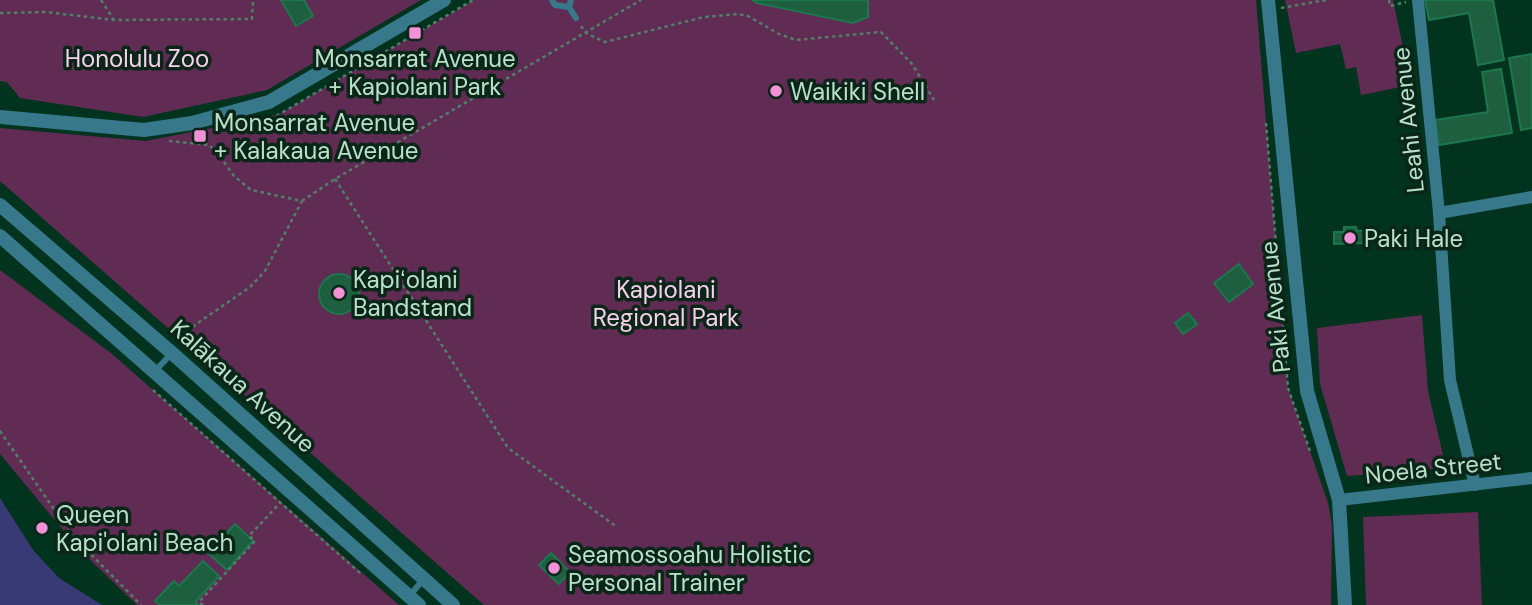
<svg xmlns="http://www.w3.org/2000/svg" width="1532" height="605" font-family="'DM Sans',sans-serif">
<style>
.green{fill:#612c53}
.water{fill:#383a76}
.building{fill:#1d5f3f;stroke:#1c774e;stroke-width:2}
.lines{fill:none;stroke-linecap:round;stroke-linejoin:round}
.path{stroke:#527f69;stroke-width:2.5;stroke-dasharray:3.5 3.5;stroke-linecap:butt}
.service{stroke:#37798b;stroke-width:6}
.minor{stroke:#37798b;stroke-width:12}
.tertiary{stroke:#37798b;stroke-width:14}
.poi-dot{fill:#f291d6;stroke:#0b2619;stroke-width:2.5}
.labels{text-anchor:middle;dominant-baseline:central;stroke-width:7;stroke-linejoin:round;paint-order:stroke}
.park-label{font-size:24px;fill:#f7d1ea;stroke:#0b2619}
.poi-label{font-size:24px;fill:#b9e1c9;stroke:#0b2619;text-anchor:start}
.street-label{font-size:24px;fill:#b9e1c9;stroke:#0b2619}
</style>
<rect width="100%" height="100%" fill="#02331e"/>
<g class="green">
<polygon points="0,0 421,0 267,90 143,117 20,98 7,82 0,81"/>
<polygon points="474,0 1256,0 1288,388 1328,503 1332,525 1331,605 484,605 0,181 0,128 146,141 278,115"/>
<polygon points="1285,0 1393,0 1411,85 1361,95 1356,67 1346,69 1340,44 1296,53"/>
<polygon points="0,270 112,354 399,605 137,605 78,548 0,454"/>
<polygon points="1422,315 1428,391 1446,468 1347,476 1320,384 1317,328"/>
<polygon points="1478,512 1482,605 1366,605 1363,517"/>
</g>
<polygon class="water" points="0,498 33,550 59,578 102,605 0,605"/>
<g class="building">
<polygon points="281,0 304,0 313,16 296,26"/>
<polygon points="752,0 868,0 868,17 853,23 757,3"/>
<polygon points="1425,0 1493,0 1504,60 1478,65 1469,13 1429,20"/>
<polygon points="1532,54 1532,128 1521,130 1509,58"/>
<polygon points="1501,69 1512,133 1439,145 1435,120 1488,112 1482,72"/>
<polygon points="1344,227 1356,227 1357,231 1366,230 1366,243 1334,244 1334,232 1344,232"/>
<polygon points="1239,264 1253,284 1229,302 1214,283"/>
<circle cx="339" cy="294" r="20"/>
<polygon points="1188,313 1197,324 1183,334 1175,323"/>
<polygon points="235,524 253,541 227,570 208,553"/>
<polygon points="551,553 570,572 559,584 539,565"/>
<polygon points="203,561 219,576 195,602 199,605 160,605 155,601 174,581 179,586"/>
</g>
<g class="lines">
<g class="path">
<polyline points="101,0 114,20"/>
<polyline points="1389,0 1390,6 1406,2"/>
<polyline points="1281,8 1326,0"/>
<polyline points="0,13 46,12 114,20 252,19 253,0"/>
<polyline points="581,26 586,33 605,42 704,17 738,14 748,16 779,34 796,40 881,32 912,64 934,100"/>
<polyline points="1266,123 1288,388 1310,451"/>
<polyline points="236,127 278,115 473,0"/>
<polyline points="169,141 209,145 217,152 234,176 251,190 302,201 265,271 250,287 195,325 180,340"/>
<polyline points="335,179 508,448 617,527"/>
<polyline points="302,201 335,179 641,0"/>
<polyline points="153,390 360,573"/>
<polyline points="0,431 71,534 141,605"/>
<polyline points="203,605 199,602 255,541 249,536 280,503"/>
</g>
<g class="service">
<polyline points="552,0 555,5 569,7"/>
<polyline points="571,0 569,7 576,18"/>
<polyline points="154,372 172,353"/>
<polyline points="409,596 424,579"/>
</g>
<g class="minor">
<polyline points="1418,0 1439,213 1450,380 1475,485"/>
<polyline points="1439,213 1532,197"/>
<polyline points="1339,500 1532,478"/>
</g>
<g class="tertiary">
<polyline points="1268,0 1307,391 1339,500 1345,605"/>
<polyline points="0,117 144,130 192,123 269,102 444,0"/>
<polyline points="0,205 172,353 453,605"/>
<polyline points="0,236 419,605"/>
</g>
</g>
<g class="poi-dot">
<rect x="408" y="26" width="14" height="14" rx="3.5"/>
<circle cx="776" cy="91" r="7"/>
<rect x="193" y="129" width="14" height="14" rx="3.5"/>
<circle cx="1350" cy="238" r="7"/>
<circle cx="339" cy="293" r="7"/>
<circle cx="42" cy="528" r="7"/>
<circle cx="554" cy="568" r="7"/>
</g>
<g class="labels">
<g class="park-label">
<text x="137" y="58">Honolulu Zoo</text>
<text x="666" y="289">Kapiolani<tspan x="666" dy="28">Regional Park</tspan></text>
</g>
<g class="poi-label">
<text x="415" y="58" text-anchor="middle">Monsarrat Avenue<tspan x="415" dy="28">+ Kapiolani Park</tspan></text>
<text x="790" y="91">Waikiki Shell</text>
<text x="214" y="122">Monsarrat Avenue<tspan x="214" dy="28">+ Kalakaua Avenue</tspan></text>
<text x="1364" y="238">Paki Hale</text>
<text x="353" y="279">Kapiʻolani<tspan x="353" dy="28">Bandstand</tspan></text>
<text x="56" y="514">Queen<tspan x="56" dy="28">Kapi'olani Beach</tspan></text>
<text x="568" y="554">Seamossoahu Holistic<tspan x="568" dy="28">Personal Trainer</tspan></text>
</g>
<g class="street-label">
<text transform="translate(1408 120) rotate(-96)">Leahi Avenue</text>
<text transform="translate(1275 307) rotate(-96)">Paki Avenue</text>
<text transform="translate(243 386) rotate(42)">Kalākaua Avenue</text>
<text transform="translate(1433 468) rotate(-6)">Noela Street</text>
</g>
</g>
</svg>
